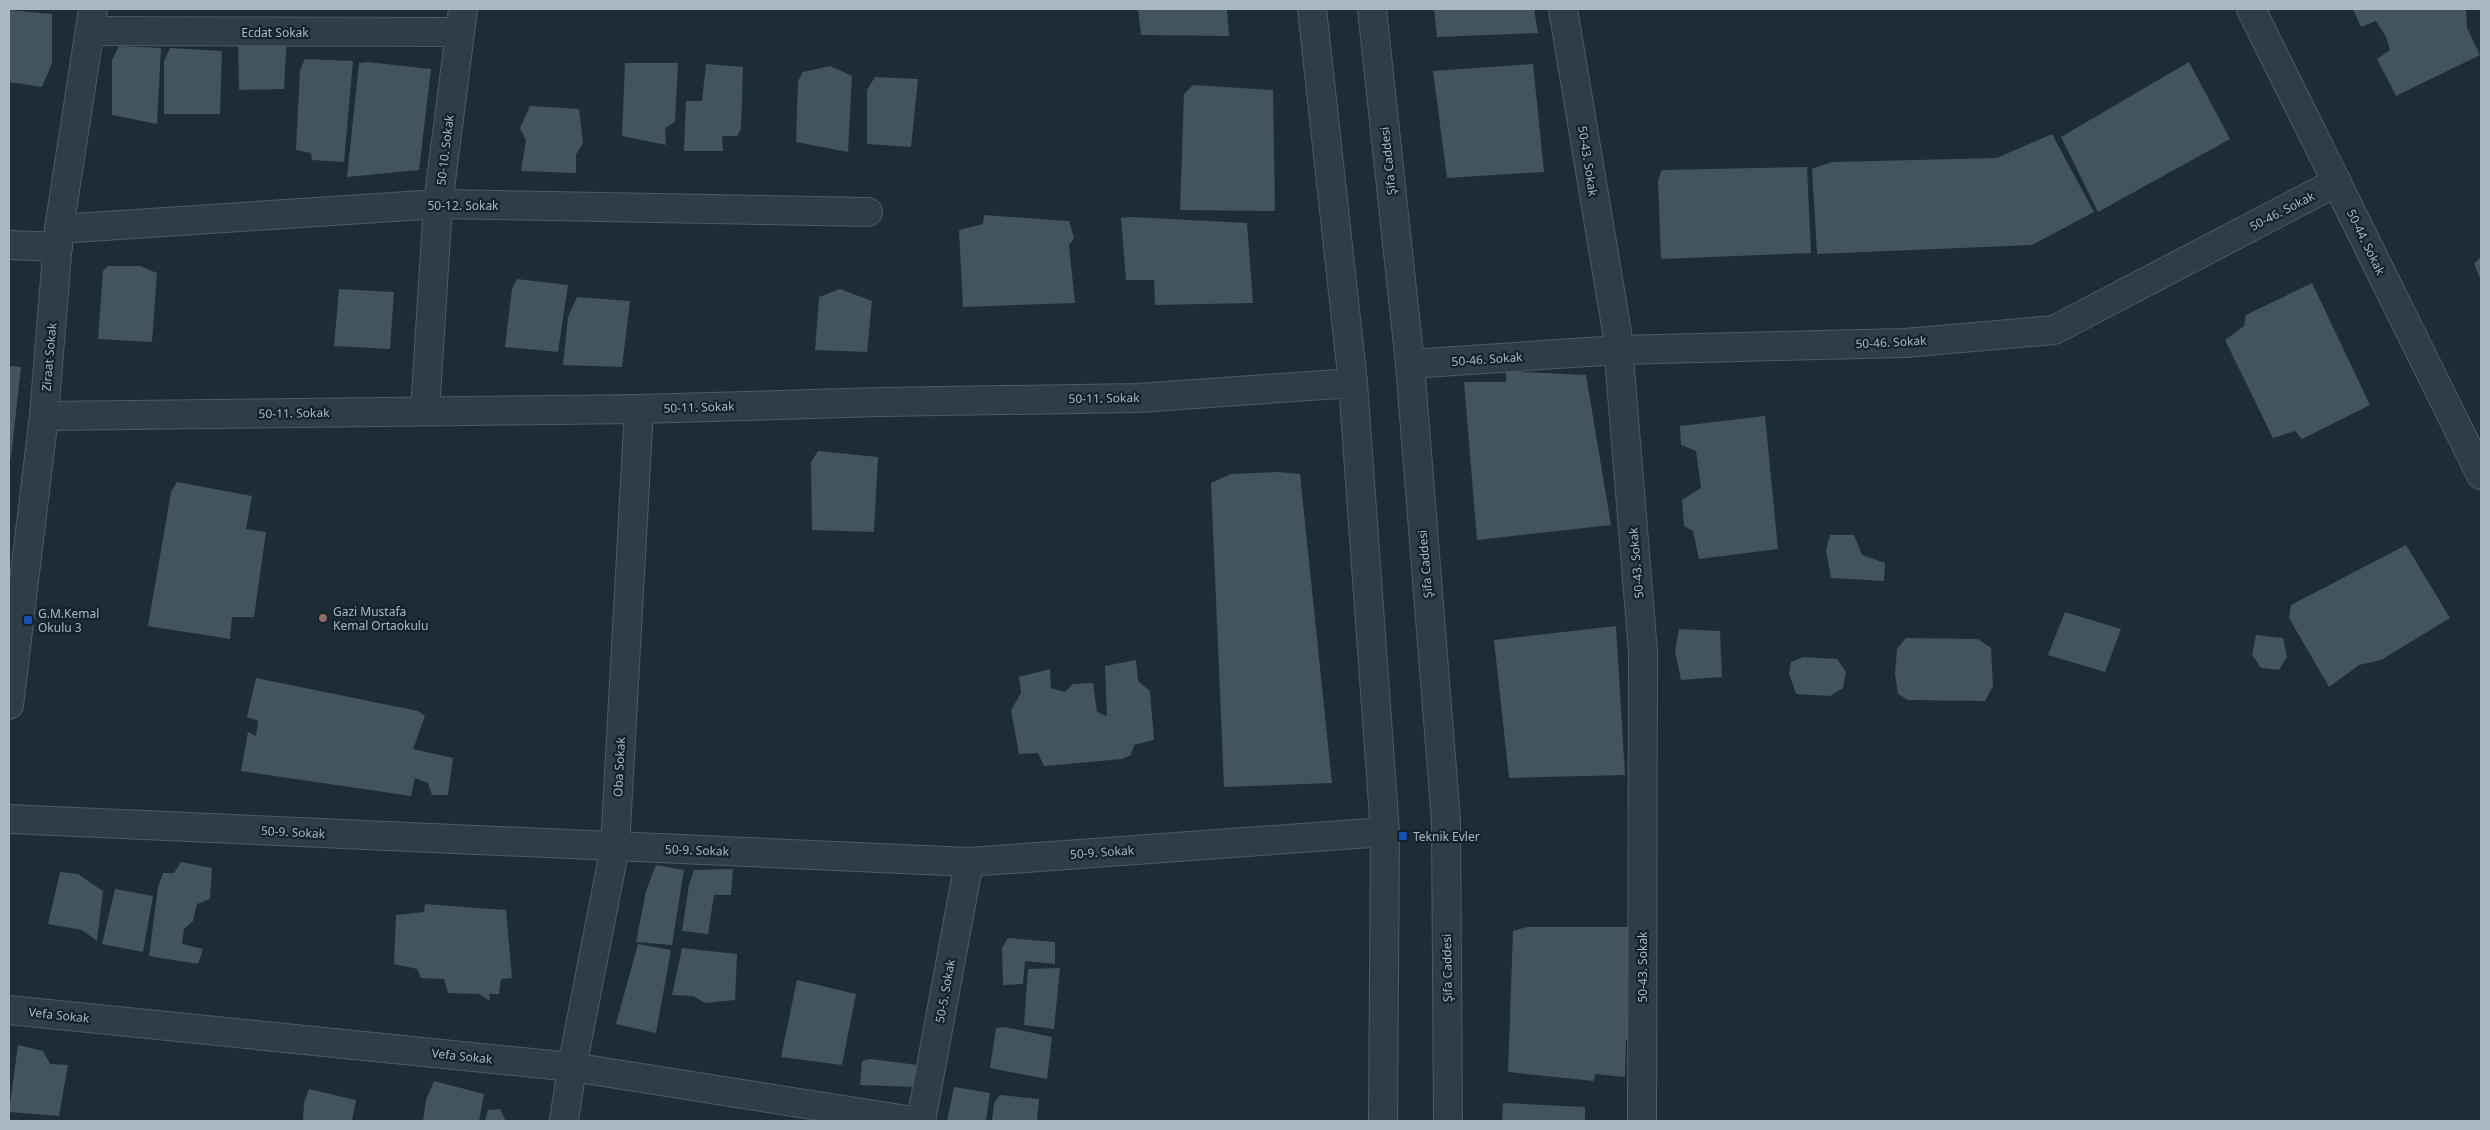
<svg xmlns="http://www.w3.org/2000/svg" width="2490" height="1130" font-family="'Noto Sans',sans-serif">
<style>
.building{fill:#425460}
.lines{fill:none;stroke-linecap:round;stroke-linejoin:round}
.minor-casing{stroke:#4d5b65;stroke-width:30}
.tertiary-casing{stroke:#4d5b65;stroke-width:30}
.minor{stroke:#303d47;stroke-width:28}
.tertiary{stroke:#303d47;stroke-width:28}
.education-dot{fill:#8d6e63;stroke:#16222b;stroke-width:2}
.transit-dot{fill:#1a4fb4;stroke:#16222b;stroke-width:2}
.labels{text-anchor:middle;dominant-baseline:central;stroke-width:4.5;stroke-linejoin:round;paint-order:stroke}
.street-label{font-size:12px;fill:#a9b8c4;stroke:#16222b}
.poi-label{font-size:12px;fill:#a9b8c4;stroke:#16222b;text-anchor:start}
</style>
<rect width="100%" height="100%" fill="#1d2c36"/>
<g class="building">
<polygon points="1138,9 1227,9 1229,36 1141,35"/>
<polygon points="1434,9 1534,9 1538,33 1437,37"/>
<polygon points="2353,9 2466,9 2467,28 2480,55 2396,96 2377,59 2390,50 2386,37 2376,21 2361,27"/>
<polygon points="9,10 52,14 52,63 42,87 9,82"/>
<polygon points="287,34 284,89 239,90 238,40"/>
<polygon points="119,46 161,48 157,124 112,115 112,60"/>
<polygon points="170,48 222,51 220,114 164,114 164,61"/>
<polygon points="305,59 353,61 344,162 312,160 311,153 296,150 300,70"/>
<polygon points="367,62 431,69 419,170 347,177 359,63"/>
<polygon points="2189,62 2230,139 2098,212 2061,137"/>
<polygon points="625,63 678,63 675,122 665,128 666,145 622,136"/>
<polygon points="706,64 743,67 741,129 737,136 722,136 723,151 684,151 686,101 702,101"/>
<polygon points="1533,64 1544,172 1447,178 1433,71"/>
<polygon points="830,66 852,76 848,152 796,142 798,81 803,72"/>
<polygon points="875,77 918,79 911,147 867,144 867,90"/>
<polygon points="1193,85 1273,90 1275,211 1180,210 1184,94"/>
<polygon points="530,106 579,109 583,143 576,155 576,173 521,171 526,140 520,128"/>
<polygon points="2052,134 2094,212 2032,245 1817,254 1812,169 1832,162 1997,158"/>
<polygon points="1807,167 1811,253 1661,259 1658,180 1662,170"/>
<polygon points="984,215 1069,221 1074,238 1069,245 1075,303 963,307 959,230 983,224"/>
<polygon points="1131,217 1247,223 1253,303 1155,305 1154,280 1126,280 1121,218"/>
<polygon points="2481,257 2481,280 2474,264"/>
<polygon points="108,266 140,266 157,273 152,342 98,339 103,271"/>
<polygon points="517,279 568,285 558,352 505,347 512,289"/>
<polygon points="2312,283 2370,405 2302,439 2295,431 2273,438 2225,340 2244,326 2246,315"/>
<polygon points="339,289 394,292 390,349 334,346"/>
<polygon points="840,289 872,301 867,352 815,350 819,297"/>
<polygon points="577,297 630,301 622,367 563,365 568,317"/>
<polygon points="9,366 21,367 11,458 9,458"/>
<polygon points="1506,371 1586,375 1611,525 1477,540 1464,382 1506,382"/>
<polygon points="1765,416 1778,549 1699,559 1693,531 1684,526 1682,500 1701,488 1696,451 1681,445 1680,426"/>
<polygon points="818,451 878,457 874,532 812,530 811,462"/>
<polygon points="1278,472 1300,474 1332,783 1224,787 1211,483 1231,474"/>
<polygon points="177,482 252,496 246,529 266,532 254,617 232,617 230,639 148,626 171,492"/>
<polygon points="1830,535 1854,535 1862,555 1885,563 1884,581 1831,578 1826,550"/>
<polygon points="2406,545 2450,618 2381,660 2359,665 2329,687 2289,618 2291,605"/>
<polygon points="2065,612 2121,629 2105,672 2048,655"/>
<polygon points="1616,626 1625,775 1509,778 1494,640"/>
<polygon points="1679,629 1720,631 1722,677 1681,680 1675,651"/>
<polygon points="2256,635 2283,638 2287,657 2279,670 2261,668 2252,655"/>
<polygon points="1906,638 1978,639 1991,648 1993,686 1985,701 1908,700 1898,694 1895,674 1897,649"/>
<polygon points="1803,657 1837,659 1846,672 1843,688 1830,696 1796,694 1789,673 1791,662"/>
<polygon points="1136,660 1138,681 1150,691 1154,740 1134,745 1131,755 1122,759 1044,766 1038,753 1019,754 1011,710 1021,693 1019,677 1050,669 1051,688 1065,692 1073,684 1093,683 1097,712 1107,716 1105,666"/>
<polygon points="256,678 418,711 425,716 413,749 453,758 448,795 432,795 428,783 415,778 411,796 241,771 248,732 256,736 258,721 247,717"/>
<polygon points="181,862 212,868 210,899 197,904 193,921 184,929 182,944 203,949 198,964 149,956 158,887 163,873 174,873"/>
<polygon points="656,865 684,870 672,945 636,942 646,891"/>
<polygon points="733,869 731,895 714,895 708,934 682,931 689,885 694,870"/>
<polygon points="60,872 78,874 103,891 97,941 82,930 48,924"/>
<polygon points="115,889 153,896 143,952 102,944"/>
<polygon points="425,904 506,910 512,978 501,979 499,994 489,994 490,1001 479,994 448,993 444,979 421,978 417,969 394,964 396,915 424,912"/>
<polygon points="1527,927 1636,927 1634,1042 1626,1040 1625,1077 1595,1074 1594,1081 1508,1072 1513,931"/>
<polygon points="1008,938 1055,942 1055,964 1025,961 1023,984 1003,985 1002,948"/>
<polygon points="638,944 671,950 656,1033 616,1024"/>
<polygon points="682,948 737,954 735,1000 705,1003 693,996 672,995"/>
<polygon points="1060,968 1054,1029 1024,1025 1028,969"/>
<polygon points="797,980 856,994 842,1065 781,1057"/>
<polygon points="1005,1027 1052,1037 1047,1079 990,1068 996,1028"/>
<polygon points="18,1045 43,1051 50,1064 68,1065 59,1116 9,1112"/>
<polygon points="870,1059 925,1066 916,1087 860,1085 862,1061"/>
<polygon points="434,1081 484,1094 479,1121 423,1121 426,1100"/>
<polygon points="954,1087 990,1093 986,1121 947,1121"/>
<polygon points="309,1089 356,1100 352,1121 303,1121 304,1103"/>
<polygon points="1000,1095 1039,1099 1037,1121 992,1121 994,1103"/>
<polygon points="1503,1103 1585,1107 1585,1121 1502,1121"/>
<polygon points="500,1109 506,1121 485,1121 488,1110"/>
</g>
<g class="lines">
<g class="minor-casing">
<g id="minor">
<polyline points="1563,9 1617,332 1643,652 1642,1121"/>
<polyline points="2251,9 2481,475"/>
<polyline points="90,31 460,32"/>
<polyline points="59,229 438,204 868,212"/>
<polyline points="9,245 58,247"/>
<polyline points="1410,364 1618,350 1905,343 2054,330 2337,182"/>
<polyline points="425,411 438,204 463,9"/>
<polyline points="44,416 639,409 881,402 1138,398 1353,383"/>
<polyline points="9,705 44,416 59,229 93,9"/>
<polyline points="9,819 969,862 1385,832"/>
<polyline points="9,1010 572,1067 913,1121"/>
<polyline points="564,1121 572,1067 615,847 639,409"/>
<polyline points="921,1121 969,862"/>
</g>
</g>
<g class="tertiary-casing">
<g id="tertiary">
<polyline points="1312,9 1353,383 1385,832 1383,1121"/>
<polyline points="1372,9 1410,364 1446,821 1448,1121"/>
</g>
</g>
<use href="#minor" class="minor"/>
<use href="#tertiary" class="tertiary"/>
</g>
<circle class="education-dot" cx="323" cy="618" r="5"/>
<g class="transit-dot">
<rect x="23" y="615" width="10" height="10" rx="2.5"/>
<rect x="1398" y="831" width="10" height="10" rx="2.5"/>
</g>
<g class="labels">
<g class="street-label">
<text x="275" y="32">Ecdat Sokak</text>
<text transform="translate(445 150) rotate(-83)">50-10. Sokak</text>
<text transform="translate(1388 161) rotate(-96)">Şifa Caddesi</text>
<text transform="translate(1588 161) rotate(81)">50-43. Sokak</text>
<text x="463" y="205">50-12. Sokak</text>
<text transform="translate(2282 211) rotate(-27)">50-46. Sokak</text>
<text transform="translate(2366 242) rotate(64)">50-44. Sokak</text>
<text transform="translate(1891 342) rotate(-3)">50-46. Sokak</text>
<text transform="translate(49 357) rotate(-85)">Ziraat Sokak</text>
<text transform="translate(1487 359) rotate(-4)">50-46. Sokak</text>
<text transform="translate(1104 398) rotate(-1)">50-11. Sokak</text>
<text transform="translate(699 407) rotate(-2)">50-11. Sokak</text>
<text transform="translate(294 413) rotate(-1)">50-11. Sokak</text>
<text transform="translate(1636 563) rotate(-95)">50-43. Sokak</text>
<text transform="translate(1425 564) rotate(-95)">Şifa Caddesi</text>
<text transform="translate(619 767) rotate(-87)">Oba Sokak</text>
<text transform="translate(293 832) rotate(3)">50-9. Sokak</text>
<text transform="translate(697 850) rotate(2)">50-9. Sokak</text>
<text transform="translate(1102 852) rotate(-4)">50-9. Sokak</text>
<text transform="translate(1642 967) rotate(-90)">50-43. Sokak</text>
<text transform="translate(1447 968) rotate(-91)">Şifa Caddesi</text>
<text transform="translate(945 991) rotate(-80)">50-5. Sokak</text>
<text transform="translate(59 1015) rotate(6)">Vefa Sokak</text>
<text transform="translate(462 1056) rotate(6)">Vefa Sokak</text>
</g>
<g class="poi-label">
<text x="333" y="611">Gazi Mustafa<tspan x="333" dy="14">Kemal Ortaokulu</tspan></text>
<text x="38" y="613">G.M.Kemal<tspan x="38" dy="14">Okulu 3</tspan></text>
<text x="1413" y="836">Teknik Evler</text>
</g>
</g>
<rect width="2490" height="1130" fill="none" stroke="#a9b8c4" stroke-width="20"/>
</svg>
